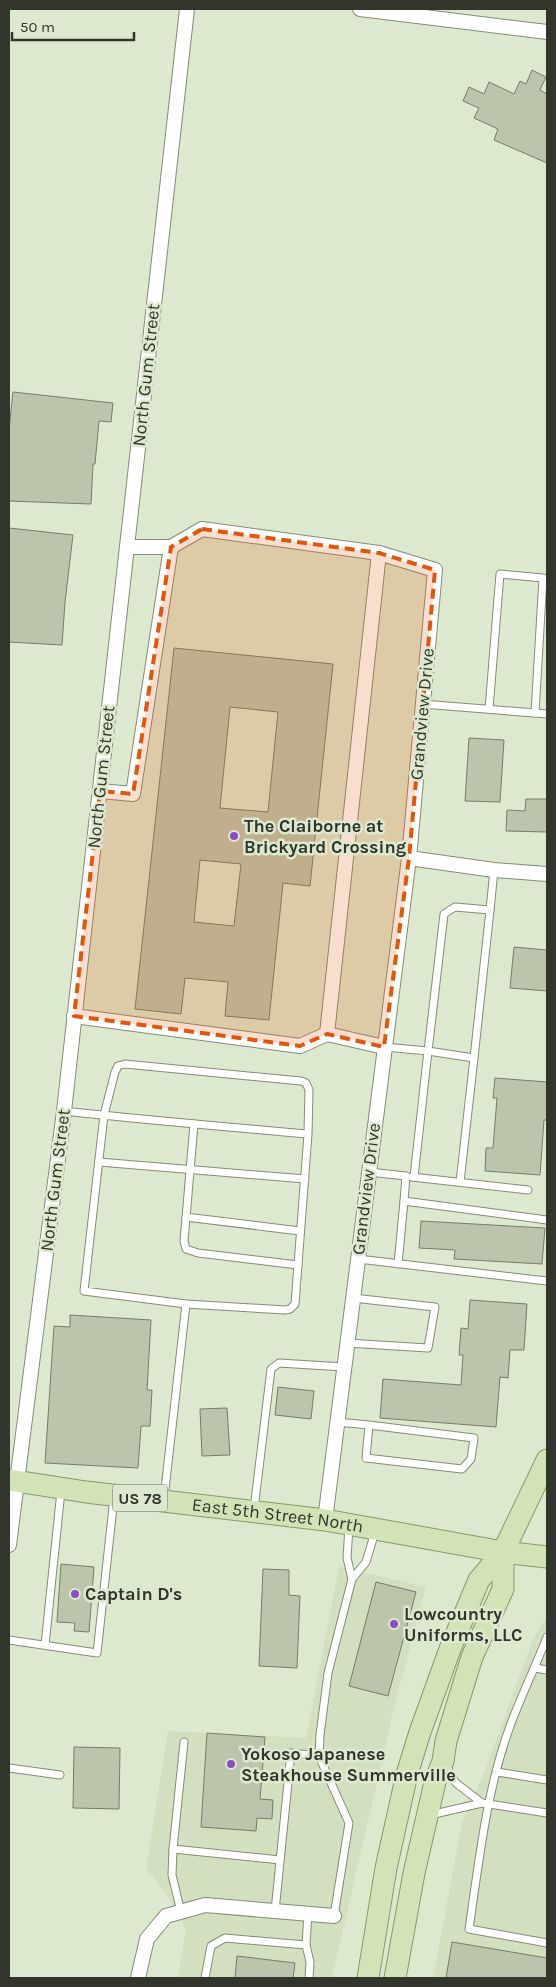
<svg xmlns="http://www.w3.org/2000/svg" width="556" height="1987" font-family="Karla,sans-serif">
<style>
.built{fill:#d2e0bf}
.building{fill:#bac5ac;stroke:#747e67;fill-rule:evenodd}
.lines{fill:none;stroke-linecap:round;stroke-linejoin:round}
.service-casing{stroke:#838d76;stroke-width:9}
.minor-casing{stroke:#838d76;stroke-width:16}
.primary-casing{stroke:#869a68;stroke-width:23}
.service{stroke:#fff;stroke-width:7}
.minor{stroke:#fff;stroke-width:14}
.primary{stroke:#d2e3b8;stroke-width:21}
.marked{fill:#df570e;fill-opacity:0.2;stroke:#df570e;stroke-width:4;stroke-dasharray:10 6;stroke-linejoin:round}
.poi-dot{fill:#8c4dc3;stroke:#dde9cf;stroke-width:2}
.labels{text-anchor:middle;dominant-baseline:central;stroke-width:5;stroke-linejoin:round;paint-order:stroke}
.shield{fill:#dde9cf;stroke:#656b5c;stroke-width:1}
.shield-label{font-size:16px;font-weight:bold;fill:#31352b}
.street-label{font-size:18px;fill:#31352b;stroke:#dde9cf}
.poi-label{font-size:18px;font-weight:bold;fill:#31352b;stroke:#dde9cf;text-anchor:start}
</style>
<rect width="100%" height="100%" fill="#dde9cf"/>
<g class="built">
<polygon points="339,1567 426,1587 396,1700 332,1978 178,1978 186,1929 167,1895 146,1868 168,1731 306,1738"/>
<polygon points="547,1618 547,1978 433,1978 462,1822 484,1773 533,1639 545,1619"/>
</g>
<g class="building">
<polygon points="532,70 546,77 540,90 547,94 547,163 494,140 498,129 474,118 479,108 463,101 469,87 484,94 489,82 514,94 520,81 526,84"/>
<polygon points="13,392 113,403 111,422 99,421 95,464 93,464 91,504 9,501 9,430"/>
<polygon points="9,528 73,535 65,602 62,645 9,642"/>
<path d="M174,648l159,16 -23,222 -27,-3 -14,137 -44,-4 3,-34 -43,-4 -4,36 -46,-5zM230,707l48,5 -10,100 -48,-4zM200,860l41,4 -7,62 -40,-4z"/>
<polygon points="469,738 504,740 500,802 465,801"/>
<polygon points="526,799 547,799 547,832 506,831 507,810 525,811"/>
<polygon points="514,947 547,950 547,991 510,988"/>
<polygon points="495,1078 547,1082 547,1120 544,1120 540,1175 485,1171 486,1148 493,1148 497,1098 493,1098"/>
<polygon points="421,1221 545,1228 542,1264 454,1259 455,1250 419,1248"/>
<polygon points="470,1300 527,1304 524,1350 510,1350 508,1378 500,1377 496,1427 380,1418 383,1379 461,1385 463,1355 459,1355 461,1328 468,1329"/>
<polygon points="70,1315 151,1320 147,1390 152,1390 150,1426 141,1426 138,1468 45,1463 54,1326 70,1327"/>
<polygon points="278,1387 314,1391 311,1419 275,1415"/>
<polygon points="227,1408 230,1455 202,1456 200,1409"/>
<polygon points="61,1564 94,1567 89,1632 74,1631 75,1623 57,1622"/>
<polygon points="263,1569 289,1570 289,1595 300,1596 297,1668 259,1666"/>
<polygon points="376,1582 416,1592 388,1696 349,1686"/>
<polygon points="207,1733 265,1737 260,1799 273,1800 272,1819 257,1818 256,1831 201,1827"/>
<polygon points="74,1747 120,1748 119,1809 73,1808"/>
<polygon points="452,1942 547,1958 547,1978 446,1978"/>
<polygon points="237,1956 295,1963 293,1978 235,1978"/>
</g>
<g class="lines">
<g class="service-casing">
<g id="service">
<polyline points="422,704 547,714"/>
<polyline points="489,709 500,574 543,578 535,713"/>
<polyline points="490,910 494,870"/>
<polyline points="384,1047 428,1051 414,1177"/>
<path d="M64,1111c81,9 163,16 244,23l-13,170 -5,5 -5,1 -99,-6 -102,-13 20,-176 11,-43 3,-6 7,-2 176,17 5,2 3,7 -1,44"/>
<polyline points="194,1124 184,1241 186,1249 198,1253 298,1265"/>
<polyline points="99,1162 305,1179"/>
<polyline points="369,1172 406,1176 404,1201 547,1220"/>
<polyline points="412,1177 528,1190"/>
<polyline points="460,1182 474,1058 428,1051 444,914 455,907 490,910 474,1058"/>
<polyline points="186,1217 300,1231"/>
<polyline points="358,1259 547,1281"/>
<polyline points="398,1264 404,1201"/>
<polyline points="347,1343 428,1348 435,1307 353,1298"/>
<polyline points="337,1422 369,1425 366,1458 462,1469 471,1459 474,1438 369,1425"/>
<polyline points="164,1498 186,1304"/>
<polyline points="254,1509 271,1369 279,1363 344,1367"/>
<polyline points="349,1527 347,1558 352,1579"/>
<path d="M547,1637c-12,31 -27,61 -38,92 -23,64 -30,133 -40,200l78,14"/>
<polyline points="9,1640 97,1653 114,1498"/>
<polyline points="45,1645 61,1491"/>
<polyline points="535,1668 547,1670"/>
<polyline points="446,1766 456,1783 482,1803"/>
<polyline points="9,1768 60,1775"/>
<polyline points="497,1772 547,1780"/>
<polyline points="430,1815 482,1803 547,1813"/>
<polyline points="173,1849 184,1742"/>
<polyline points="275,1911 291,1753 319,1756"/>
<polyline points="181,1912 172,1875 173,1849 280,1860"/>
<polyline points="308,1913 306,1945 310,1962 309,1978"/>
<polyline points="334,1916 349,1823 319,1756 320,1735 328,1673 352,1579 366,1562 375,1532"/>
<polyline points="205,1978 211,1946 225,1938 306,1945"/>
</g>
</g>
<g class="minor-casing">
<g id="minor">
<polyline points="360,9 547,32"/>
<polyline points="127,547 171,547 202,529 379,553"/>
<polyline points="100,791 133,794 171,547"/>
<polyline points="74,1016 300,1046 327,1034 384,1047"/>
<polyline points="327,1034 379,553 435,570 409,858"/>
<polyline points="325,1520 409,858 494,870 547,874"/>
<polyline points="9,1545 64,1111 187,9"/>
<polyline points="138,1978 147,1939 166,1916 205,1905 334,1916"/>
</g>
</g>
<g class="primary-casing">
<g id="primary">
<path id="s1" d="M9,1480l77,12 239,28 178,32 44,5"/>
<polyline points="368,1978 386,1868 407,1774 420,1732 450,1649 479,1580 503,1552 547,1460"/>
<polyline points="395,1978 414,1873 435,1782 443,1761 446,1741 472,1657 503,1589 503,1552"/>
</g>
</g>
<use href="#service" class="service"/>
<use href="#minor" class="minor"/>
<use href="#primary" class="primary"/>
</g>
<path class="marked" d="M202,529l177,24 56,17 -26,288 -25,189 -57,-13 -27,12 -226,-30 26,-225 33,3 38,-247z"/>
<g class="poi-dot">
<circle cx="234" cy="836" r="5"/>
<circle cx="75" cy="1594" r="5"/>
<circle cx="394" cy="1624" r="5"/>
<circle cx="231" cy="1764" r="5"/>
</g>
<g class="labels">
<rect class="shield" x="112.5" y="1484.5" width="55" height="27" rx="4"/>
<g class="shield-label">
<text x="140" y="1498">US 78</text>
</g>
<g class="street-label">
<text transform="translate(146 375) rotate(-84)">North Gum Street</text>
<text transform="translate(422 714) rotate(-85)">Grandview Drive</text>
<text transform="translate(101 777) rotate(-84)">North Gum Street</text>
<text transform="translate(55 1180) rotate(-83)">North Gum Street</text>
<text transform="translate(366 1189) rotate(-83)">Grandview Drive</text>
<text stroke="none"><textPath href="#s1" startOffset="271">East 5th Street North</textPath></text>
</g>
<g class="poi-label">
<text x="244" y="826">The Claiborne at<tspan x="244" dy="21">Brickyard Crossing</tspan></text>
<text x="85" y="1594">Captain D's</text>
<text x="404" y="1614">Lowcountry<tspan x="404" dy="21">Uniforms, LLC</tspan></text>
<text x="241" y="1754">Yokoso Japanese<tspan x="241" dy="21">Steakhouse Summerville</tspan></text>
</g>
</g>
<rect width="556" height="1987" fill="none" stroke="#31352b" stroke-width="20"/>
<path d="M12 32v8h122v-8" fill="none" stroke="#31352b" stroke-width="2.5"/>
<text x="20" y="32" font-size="15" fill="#31352b" stroke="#dde9cf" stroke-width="4" paint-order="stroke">50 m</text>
</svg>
